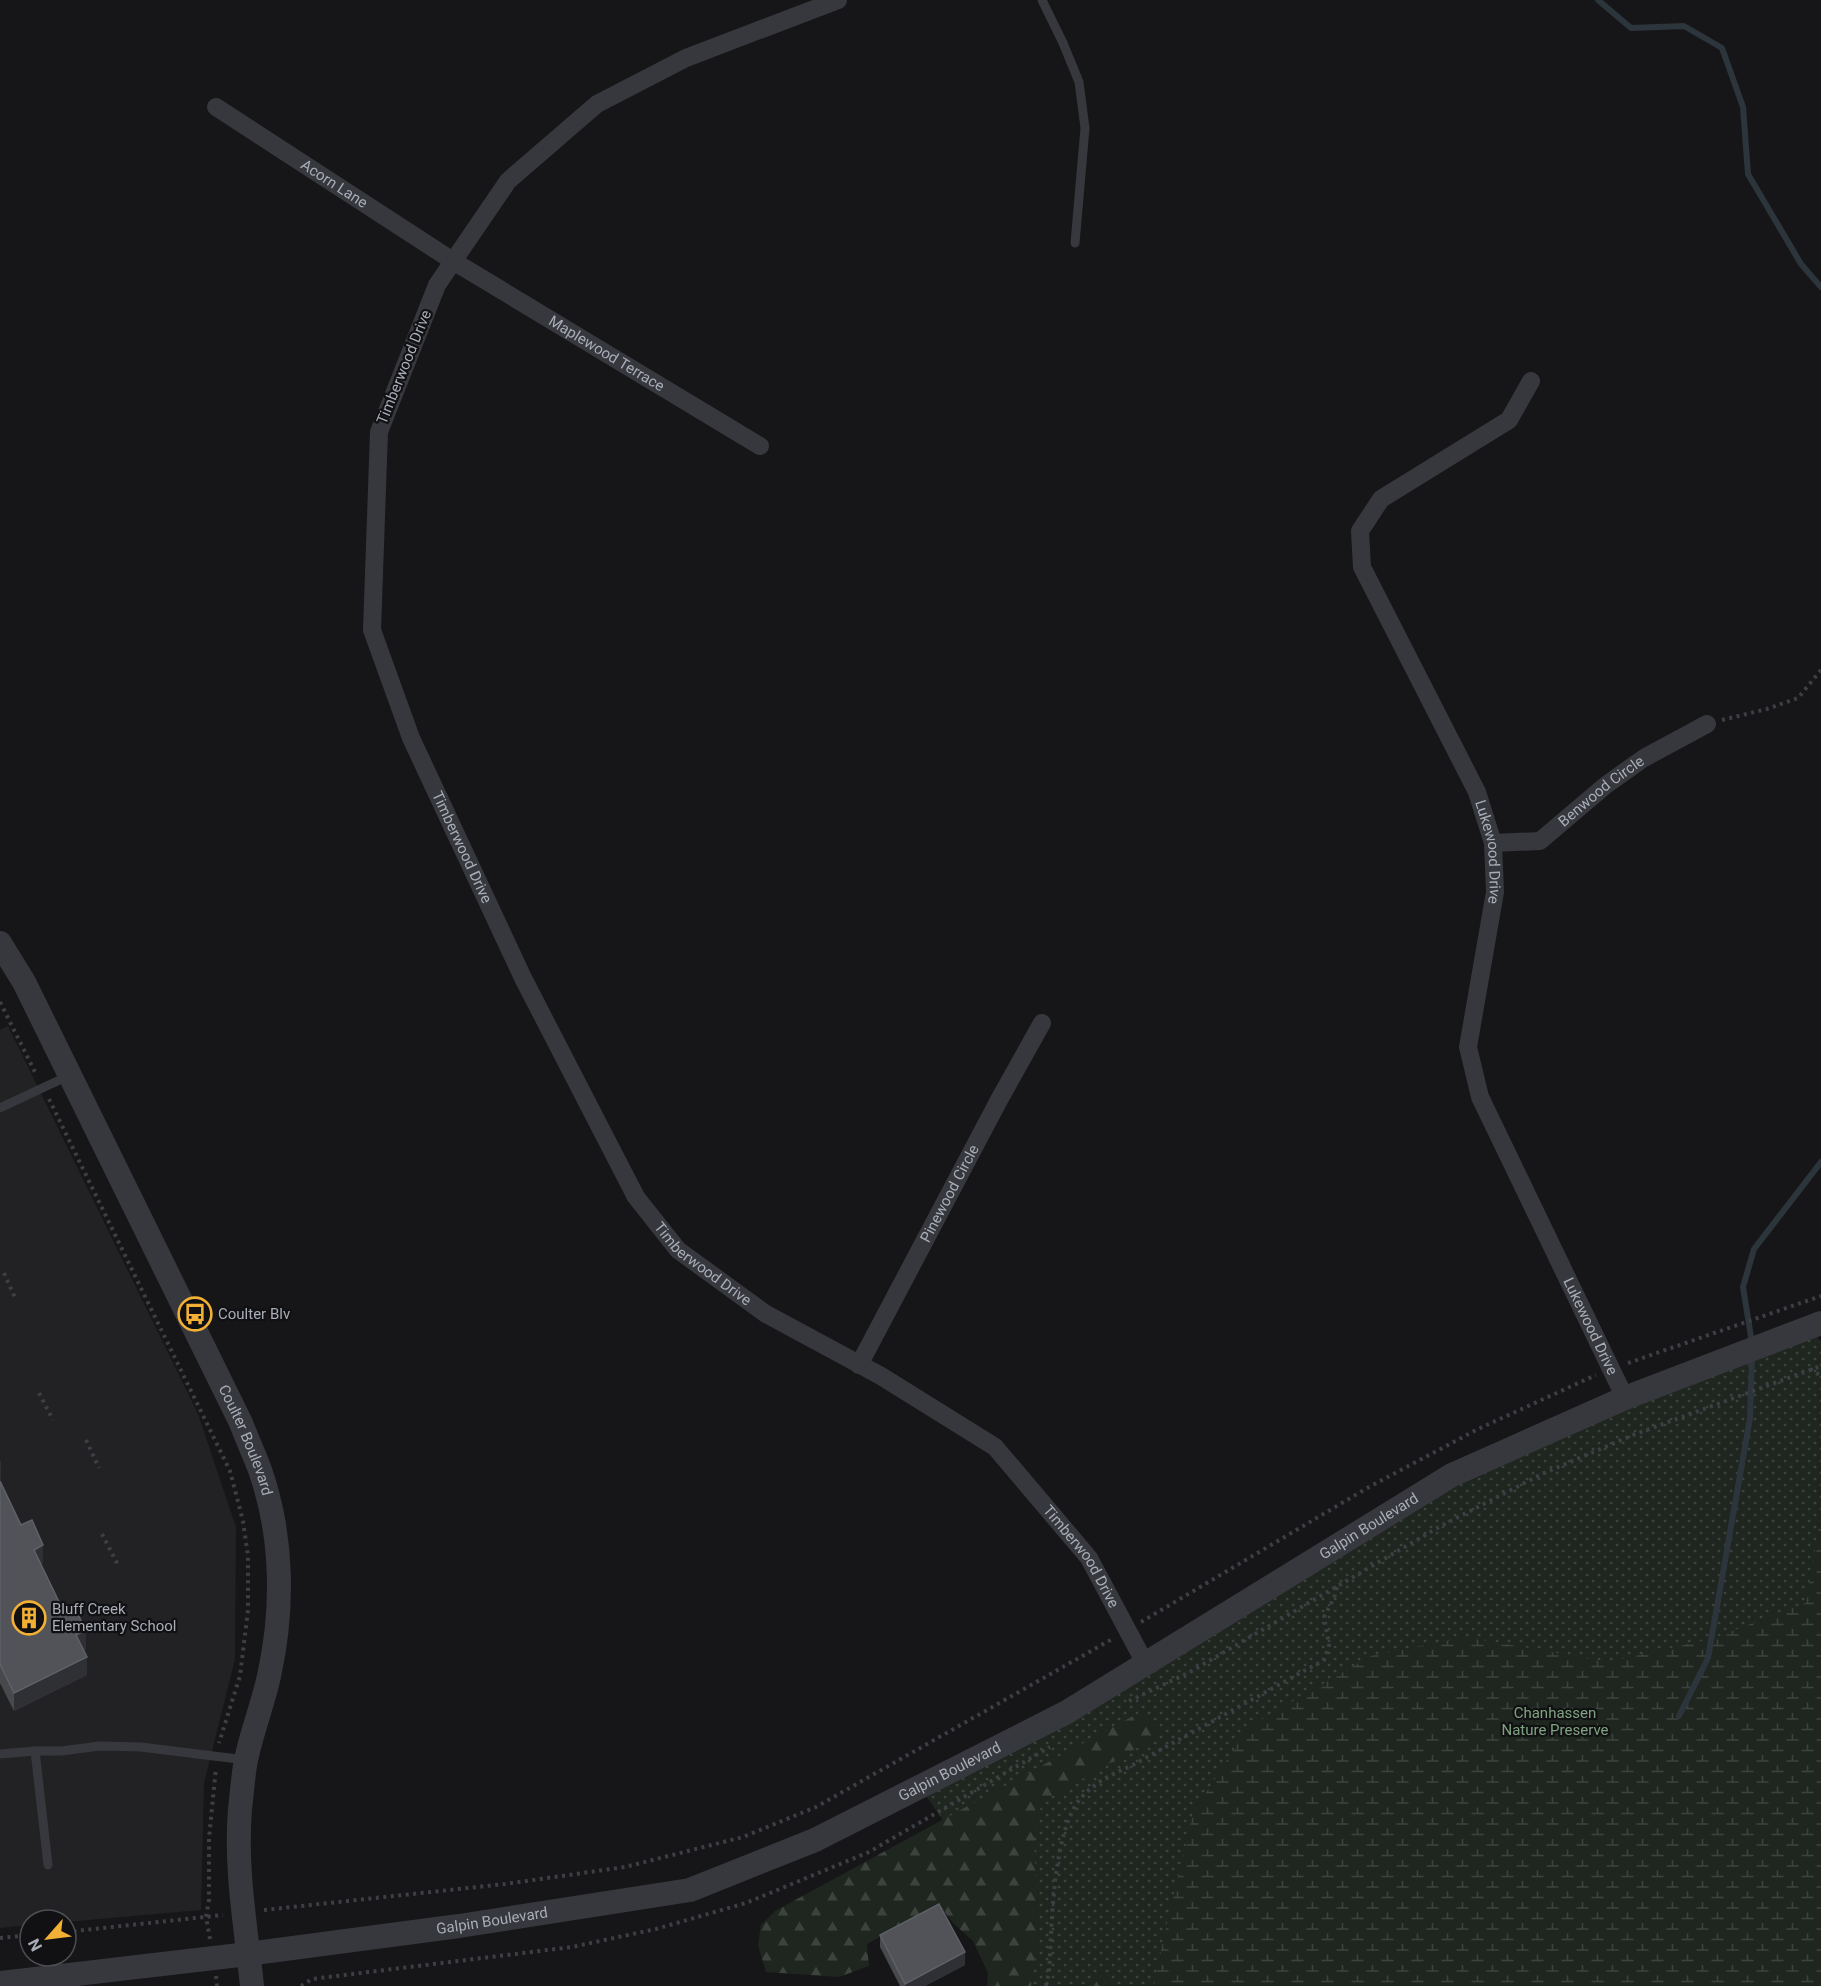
<svg xmlns="http://www.w3.org/2000/svg" width="1821" height="1986" font-family="Roboto,sans-serif">
<style>
.built{fill:#222225}
.grass{fill:url(#grass-dots)}
.forest{fill:url(#forest-firs)}
.wetland{fill:url(#wetland-marsh)}
.lines{fill:none;stroke-linecap:round;stroke-linejoin:round}
.stream{stroke:#2c353c;stroke-width:6}
.path{stroke:#3d3f44;stroke-width:4;stroke-dasharray:3 4.5;stroke-linecap:butt}
.service{stroke:#37383d;stroke-width:9}
.minor{stroke:#37383d;stroke-width:18}
.tertiary{stroke:#37383d;stroke-width:24}
.wall{fill:#47494d}
.shaded-wall{fill:#2f3033}
.building{fill:#525359;stroke:#5f6168;stroke-width:1.5}
.labels{text-anchor:middle;dominant-baseline:central;stroke-width:4.5;stroke-linejoin:round;paint-order:stroke}
.street-label{font-size:15px;fill:#a8adb8;stroke:#111113}
.poi-label{font-size:15px;fill:#a8adb8;stroke:#111113;text-anchor:start}
.park-label{font-size:15px;fill:#7fa381;stroke:#111113}
</style>
<defs>
<pattern id="grass-dots" width="8" height="8" patternUnits="userSpaceOnUse" patternTransform="scale(1.5)"><rect width="8" height="8" fill="#1e261f"/><path d="M2 2h.1M6 6h.1" fill="none" stroke="#3c433d" stroke-width="1.8" stroke-linecap="round"/></pattern>
<pattern id="forest-firs" width="22" height="20" patternUnits="userSpaceOnUse" patternTransform="scale(1.5)"><rect width="22" height="20" fill="#1e261f"/><path d="M5 1l3.5 6h-7zM16 11l3.5 6h-7z" fill="#3c433d"/></pattern>
<pattern id="wetland-marsh" width="20" height="14" patternUnits="userSpaceOnUse" patternTransform="scale(1.5)"><rect width="20" height="14" fill="#1e261f"/><path d="M1 5h8M5 5V1M11 12h8M15 12V8" fill="none" stroke="#3c433d"/></pattern>
</defs>
<rect width="100%" height="100%" fill="#161618"/>
<polygon class="built" points="8,1026 198,1414 236,1527 235,1659 204,1783 201,1910 66,1922 66,1920 30,1920 30,1925 0,1928 0,1030"/>
<polygon class="grass" points="1809,1328 1821,1342 1821,1986 1004,1986 967,1855 920,1787 1452,1475"/>
<g class="forest">
<polygon points="1144,1710 1163,1733 1042,1802 1034,1836 1039,1940 1031,1986 987,1986 988,1973 973,1941 954,1924 939,1905 867,1944 869,1966 839,1977 766,1972 758,1945 761,1925 775,1911"/>
<polygon points="1107,1973 1117,1986 1080,1986"/>
</g>
<polygon class="wetland" points="1821,1513 1821,1986 1154,1986 1164,1936 1193,1813 1248,1727 1371,1656 1466,1637 1607,1662 1711,1639 1806,1603"/>
<g class="lines">
<g class="stream">
<polyline points="1598,0 1631,28 1684,26 1722,48 1743,107 1748,174 1801,264 1821,287"/>
<polyline points="1752,1343 1743,1287 1754,1249 1821,1162"/>
<polyline points="1679,1716 1708,1658 1750,1418 1752,1356"/>
</g>
<g class="path">
<polyline points="1722,720 1767,709 1798,698 1821,670"/>
<polyline points="0,1002 37,1076"/>
<polyline points="49,1099 230,1471 243,1521 248,1556 248,1610 240,1676 219,1743"/>
<polyline points="4,1273 16,1300"/>
<polyline points="1628,1363 1821,1296"/>
<polyline points="1810,1369 1821,1376"/>
<polyline points="39,1393 53,1420"/>
<polyline points="86,1440 99,1468"/>
<polyline points="102,1534 118,1565"/>
<polyline points="1141,1622 1369,1487 1478,1429 1596,1375"/>
<polyline points="1129,1701 1190,1672 1439,1527 1542,1474 1633,1435 1821,1366"/>
<polyline points="264,1910 505,1884 625,1867 743,1837 816,1807 1114,1638"/>
<polyline points="66,1932 223,1915"/>
<polyline points="0,1938 30,1935"/>
<polyline points="210,1939 206,1917 209,1900 209,1838 216,1768"/>
<polyline points="216,1976 217,1986"/>
<polyline points="301,1986 312,1979 572,1947 656,1929 746,1903 869,1852 1050,1747"/>
<path d="M1046,1986l3,-14c3,-44 3,-141 32,-174 14,-16 31,-24 50,-32l193,-106 5,-15 -5,-28 10,-19 3,-11"/>
</g>
<g class="service">
<polyline points="1042,0 1063,43 1079,82 1085,128 1075,243"/>
<polyline points="0,1108 68,1076"/>
<polyline points="35,1751 48,1865"/>
<polyline points="0,1754 35,1751 62,1751 99,1746 141,1747 246,1760"/>
</g>
<g class="minor">
<path id="s1" d="M838,0l-152,58 -89,46 -89,77 -71,104 -58,147 -7,198 39,108 112,240 113,219 42,53 88,64 115,62 114,71 94,111 57,107"/>
<path id="s2" d="M216,107l237,154 307,185"/>
<path id="s3" d="M1531,381l-22,39 -128,79 -21,32 2,36 115,225 16,51 2,49 -27,155 12,50 145,301"/>
<path id="s4" d="M1493,843l47,-2 66,-56 38,-27 63,-34"/>
<path id="s5" d="M859,1365l140,-265 43,-77"/>
</g>
<g class="tertiary">
<path id="s6" d="M0,943l24,39 217,441c6,16 13,31 19,47 23,66 24,138 9,206 -6,28 -17,55 -23,84 -3,15 -4,33 -6,49 -5,60 6,118 12,177"/>
<path id="s7" d="M0,1983l248,-29 211,-28 231,-36 125,-50 252,-128 385,-237 173,-77 196,-75"/>
</g>
</g>
<g class="wall">
<polygon points="0,1481 21,1525 43,1563 41,1564 63,1610 86,1649 83,1650 87,1675 14,1711 0,1683"/>
<polygon points="880,1935 965,1965 925,1986 900,1986 880,1947"/>
</g>
<g class="shaded-wall">
<polygon points="0,1461 1,1461 1,1479 0,1480"/>
<polygon points="43,1545 43,1563 34,1568 34,1550"/>
<polygon points="86,1630 86,1649 76,1653 76,1635"/>
<polygon points="87,1657 87,1675 14,1711 14,1693"/>
<polygon points="965,1952 965,1965 925,1986 905,1986 905,1984"/>
</g>
<g class="building">
<polygon points="0,1481 21,1525 32,1520 43,1545 34,1550 63,1610 73,1605 86,1630 76,1635 87,1657 14,1693 0,1664"/>
<polygon points="939,1904 965,1952 905,1984 880,1935"/>
</g>
<defs>
<g id="bus-ring" transform="scale(1.725)"><circle r="9.5" fill="#111113" stroke="#f2b134" stroke-width="1.5"/><path d="M-5-6H5V4H4V6H2V4H-2V6H-4V4H-5ZM-3.5-4V0h7V-4ZM-3.5 1.2v1.5H-2V1.2ZM2 1.2v1.5H3.5V1.2Z" fill="#f2b134"/></g>
<g id="building-ring" transform="scale(1.725)"><circle r="9.5" fill="#111113" stroke="#f2b134" stroke-width="1.5"/><path d="M-4-6H4V6H1V3H-1V6H-4ZM-2.5-4.3h1.7v1.8h-1.7ZM.8-4.3h1.7v1.8H.8ZM-2.5-1h1.7V.8h-1.7ZM.8-1h1.7V.8H.8Z" fill="#f2b134"/></g>
</defs>
<g fill-rule="evenodd">
<use href="#bus-ring" x="195" y="1314"/>
<use href="#building-ring" x="29" y="1618"/>
</g>
<g class="labels">
<g class="street-label">
<text stroke="none"><textPath href="#s2" startOffset="141">Acorn Lane</textPath></text>
<text stroke="none"><textPath href="#s2" startOffset="462">Maplewood Terrace</textPath></text>
<text transform="translate(404 367) rotate(-68)">Timberwood Drive</text>
<text stroke="none"><textPath href="#s4" startOffset="126">Benwood Circle</textPath></text>
<text stroke="none"><textPath href="#s1" startOffset="1098">Timberwood Drive</textPath></text>
<text stroke="none"><textPath href="#s3" startOffset="584">Lukewood Drive</textPath></text>
<text stroke="none"><textPath href="#s5" startOffset="194">Pinewood Circle</textPath></text>
<text stroke="none"><textPath href="#s1" startOffset="1584">Timberwood Drive</textPath></text>
<text stroke="none"><textPath href="#s3" startOffset="1088">Lukewood Drive</textPath></text>
<text stroke="none"><textPath href="#s6" startOffset="555">Coulter Boulevard</textPath></text>
<text stroke="none"><textPath href="#s7" startOffset="1468">Galpin Boulevard</textPath></text>
<text stroke="none"><textPath href="#s1" startOffset="2070">Timberwood Drive</textPath></text>
<text stroke="none"><textPath href="#s7" startOffset="982">Galpin Boulevard</textPath></text>
<text stroke="none"><textPath href="#s7" startOffset="496">Galpin Boulevard</textPath></text>
</g>
<g class="poi-label">
<text x="218" y="1314">Coulter Blv</text>
<text x="52" y="1609">Bluff Creek<tspan x="52" dy="17">Elementary School</tspan></text>
</g>
<g class="park-label">
<text x="1555" y="1713">Chanhassen<tspan x="1555" dy="17">Nature Preserve</tspan></text>
</g>
</g>
<g transform="translate(48 1938) rotate(242)"><circle r="28" fill="#111113" stroke="#4d4f55" stroke-width="1.5"/>
<path d="M0-4.5L10 22L0 15L-10 22Z" fill="#f2b134"/>
<text y="-9" font-size="16" font-weight="bold" text-anchor="middle" fill="#a8adb8">N</text>
</g>
</svg>
